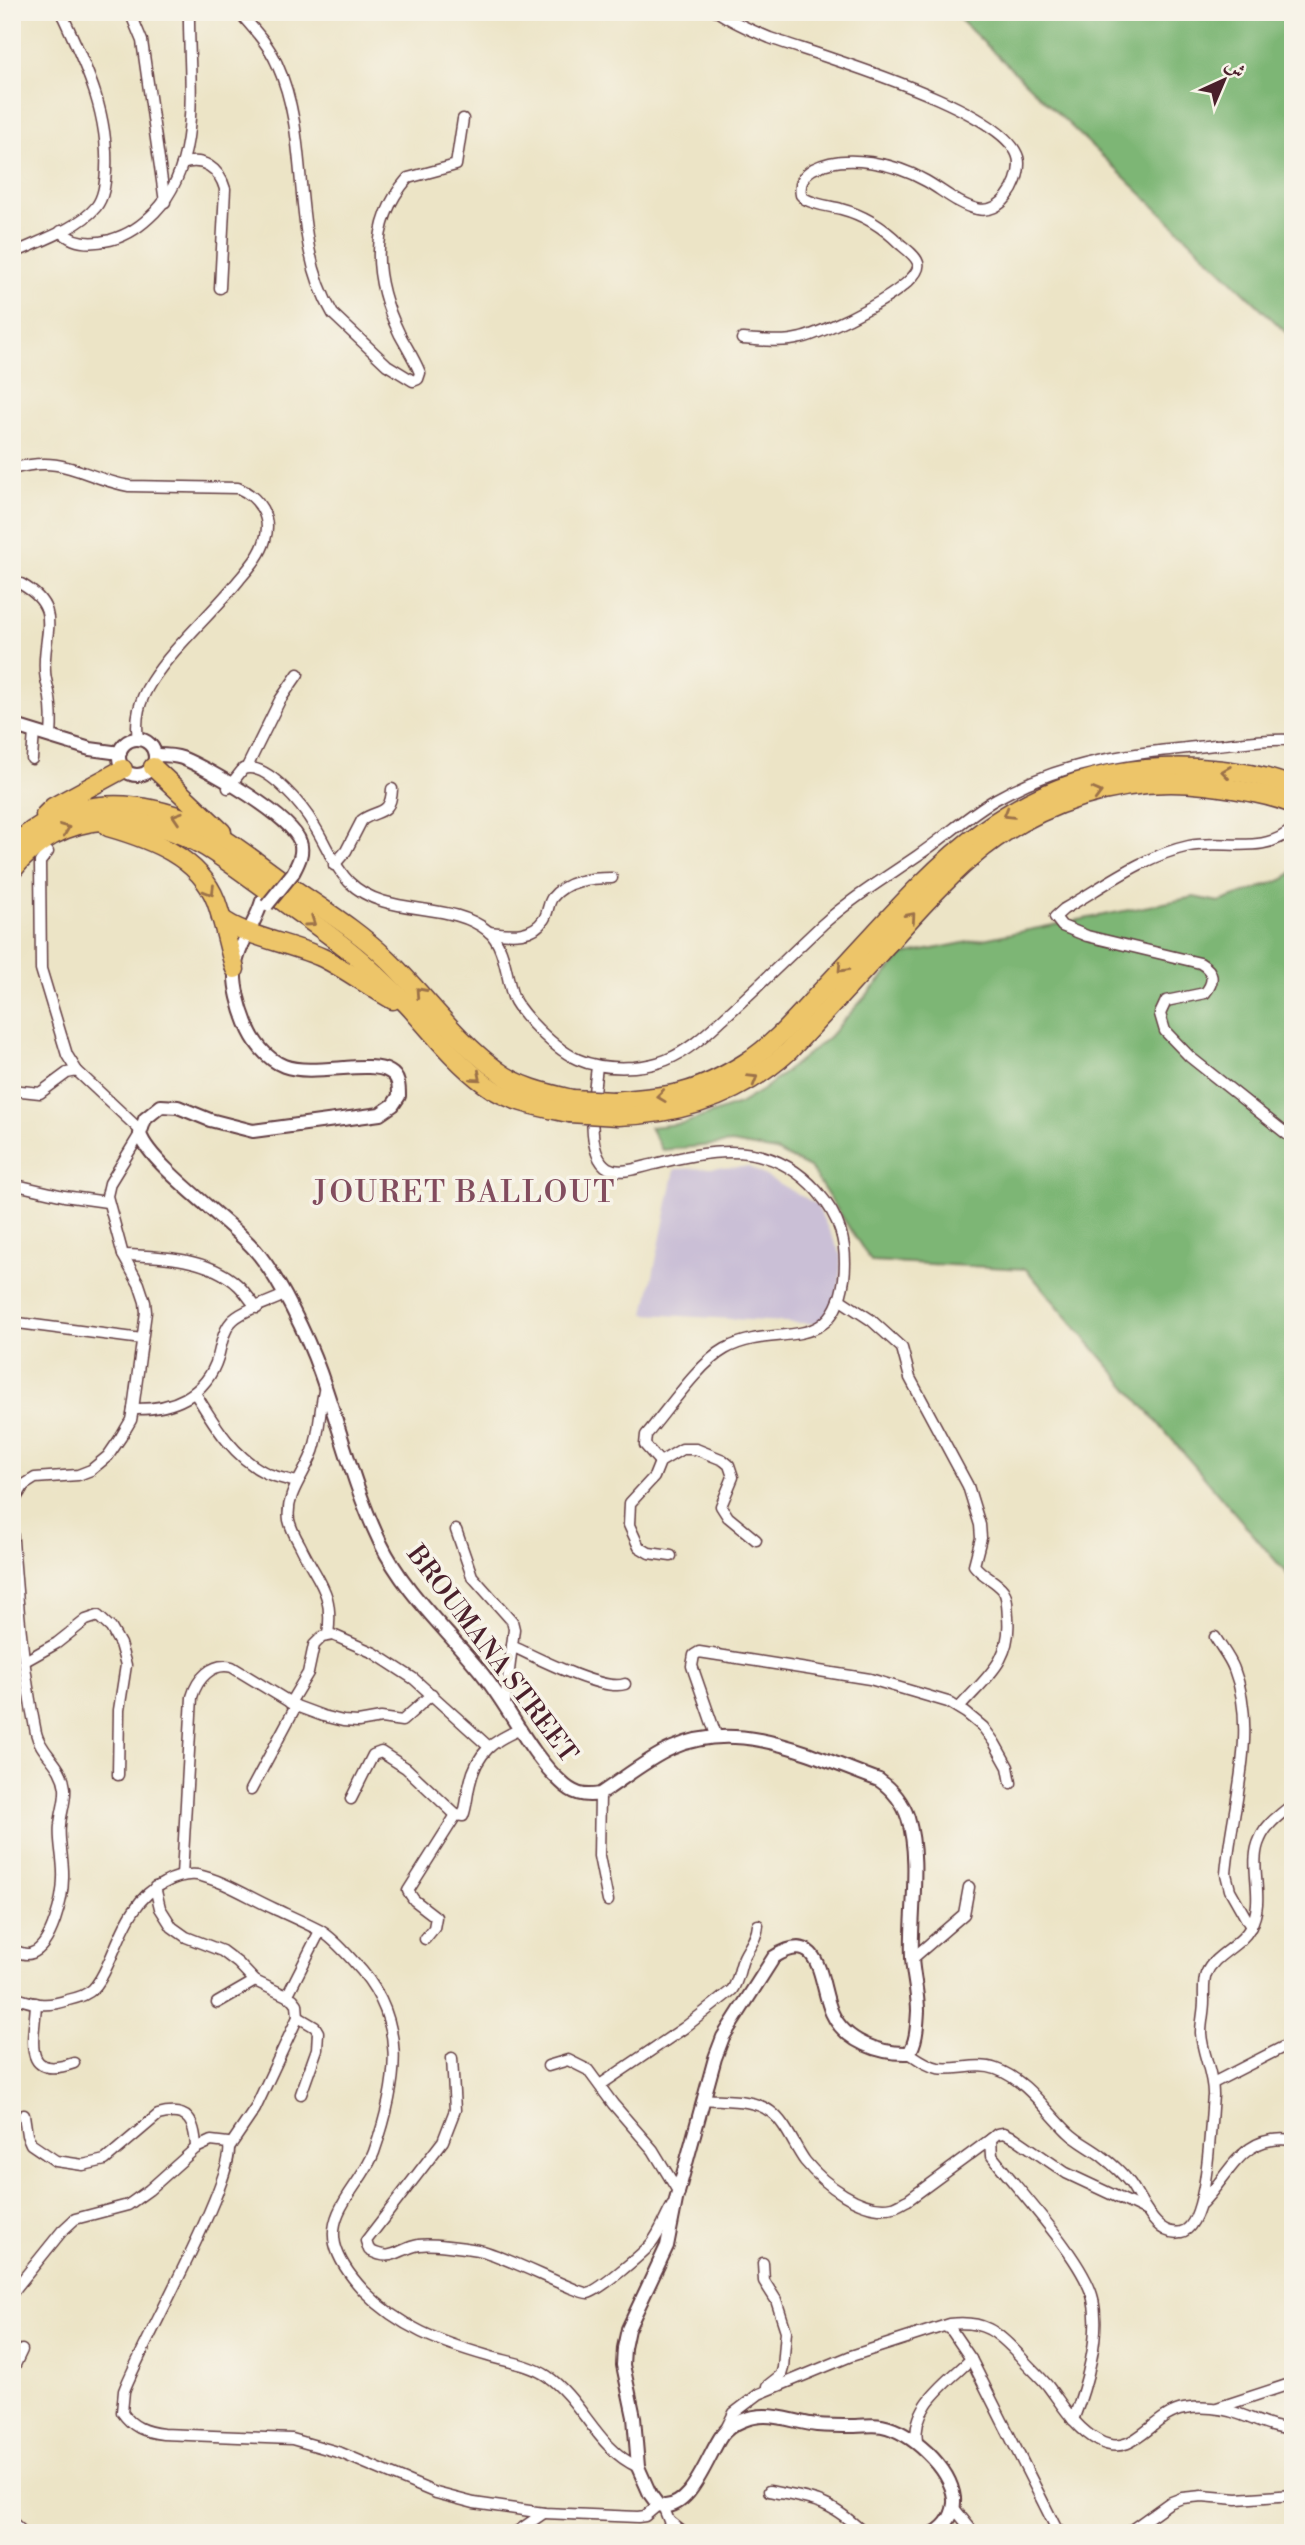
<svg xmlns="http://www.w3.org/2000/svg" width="1305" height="2545" font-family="'Libre Bodoni',Amiri,serif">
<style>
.industrial{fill:#cabfd6}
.forest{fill:#7db674;stroke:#646a50;stroke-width:2}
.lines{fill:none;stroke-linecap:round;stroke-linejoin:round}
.minor-casing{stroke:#623d42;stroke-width:13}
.tertiary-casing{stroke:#623d42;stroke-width:16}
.motorway-casing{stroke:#623d42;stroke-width:21}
.minor{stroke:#fff;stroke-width:10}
.tertiary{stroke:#fff;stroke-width:12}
.motorway{stroke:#edc569;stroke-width:18}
.tertiary-bridge-casing{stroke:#623d42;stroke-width:16;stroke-linecap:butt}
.motorway-bridge-casing{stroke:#623d42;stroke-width:21;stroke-linecap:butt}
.tertiary-bridge{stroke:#fff;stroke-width:12}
.motorway-bridge{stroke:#edc569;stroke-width:18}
.oneway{stroke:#9c724a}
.labels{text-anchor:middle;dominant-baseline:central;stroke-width:7;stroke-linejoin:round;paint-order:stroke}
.street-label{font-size:26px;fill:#4a1f2b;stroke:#f7f3e8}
.quarter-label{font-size:30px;letter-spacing:2px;fill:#824d5e;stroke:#f7f3e8}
</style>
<rect width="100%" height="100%" fill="#f7f3e8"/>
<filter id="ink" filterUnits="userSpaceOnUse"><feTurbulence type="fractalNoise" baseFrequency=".0143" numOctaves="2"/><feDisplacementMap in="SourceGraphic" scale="14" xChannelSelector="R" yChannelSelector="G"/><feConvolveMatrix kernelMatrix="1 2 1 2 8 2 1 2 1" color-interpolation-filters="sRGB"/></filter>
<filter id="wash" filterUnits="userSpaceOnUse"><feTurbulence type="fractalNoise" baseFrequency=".00686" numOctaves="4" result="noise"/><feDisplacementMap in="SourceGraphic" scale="28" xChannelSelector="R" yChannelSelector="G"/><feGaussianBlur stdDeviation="1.57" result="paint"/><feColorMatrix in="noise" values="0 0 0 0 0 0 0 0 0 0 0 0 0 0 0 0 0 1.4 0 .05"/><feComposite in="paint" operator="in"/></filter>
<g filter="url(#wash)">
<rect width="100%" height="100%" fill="#ece4c6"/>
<polygon class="industrial" points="749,1167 816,1204 841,1255 840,1281 830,1316 819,1324 645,1314 675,1169"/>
<g class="forest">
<polygon points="952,12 1293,12 1293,339"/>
<polygon points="1293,871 1293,1581 1026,1269 871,1261 810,1168 776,1151 732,1143 662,1150 650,1127 685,1123 739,1104 764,1089 829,1037 903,955 1194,897 1219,902 1285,879"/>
</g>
</g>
<g filter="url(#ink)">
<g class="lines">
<g class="minor-casing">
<g id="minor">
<polyline points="130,12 142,41 165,202"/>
<path d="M239,12c14,16 30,33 38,52 36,79 11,175 56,250l54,51 26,16 5,-2 2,-6c-5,-13 -13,-25 -20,-38 -26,-53 -33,-110 8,-157l48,-13 7,-46"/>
<path d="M718,12c16,11 35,19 52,26 43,16 251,74 249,126 0,21 -18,51 -42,45 -18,-4 -35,-19 -51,-28 -29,-17 -81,-29 -113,-12 -10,6 -14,14 -12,26l4,4c11,6 24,7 36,10 23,6 42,18 59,35 6,5 16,12 18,19 7,23 -97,71 -117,75 -19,5 -40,2 -59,1"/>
<path d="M182,164c21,-7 37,4 43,25l-5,99"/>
<path d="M61,231c13,14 32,13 49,9 19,-5 32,-15 45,-28 49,-51 33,-135 34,-200"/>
<path d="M12,254c25,-12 66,-25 84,-47 8,-10 9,-24 10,-36 3,-59 -21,-107 -45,-159"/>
<path d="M12,469c53,-15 69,8 117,17l109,2c21,9 34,29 27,52 -4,15 -16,28 -26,40 -28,35 -64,65 -88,102 -12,19 -16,36 -13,57"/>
<path d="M21,584c44,25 21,50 24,87 0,9 4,18 5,27 2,12 2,25 1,38"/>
<polyline points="32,759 34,732"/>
<polyline points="247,767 280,700 298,674"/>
<path d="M228,788l15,-19c24,-8 61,39 72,58 12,19 18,38 34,55 38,37 100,17 139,49 17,14 18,46 25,66 4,10 12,18 19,26 33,35 54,47 102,44 11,-1 22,-3 32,-7 25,-10 43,-29 62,-46 32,-29 63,-60 95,-90 29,-26 62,-46 94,-68 27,-18 51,-41 79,-57 71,-40 140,-46 219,-54 26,-2 52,-7 78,-5"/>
<path d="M1293,828c-28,28 -69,11 -104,18 -46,10 -85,40 -125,63l-9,8 7,9 25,10 113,27c14,8 15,18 5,30l-39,8 -6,13 5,17 25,26 103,82"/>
<polyline points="48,852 40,862 41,969 67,1055 77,1071"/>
<path d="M334,865l12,-14 16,-31c16,-11 29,-4 30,-31"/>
<path d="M489,932c20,2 43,6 55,-13 4,-6 4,-15 8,-21 14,-18 39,-20 60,-20"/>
<path d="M597,1067c-3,24 -13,87 11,101 13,7 33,-1 47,-4 59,-16 116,-24 162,27 23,26 31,53 27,88 -11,79 -69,42 -119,70 -27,15 -58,62 -79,86l-1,10 15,17"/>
<polyline points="12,1090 40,1093 67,1073 77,1071 140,1130"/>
<polyline points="12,1184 64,1196 107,1202"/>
<path d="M123,1255c38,1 87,3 116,31 7,7 12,15 18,22"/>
<path d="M839,1299l32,21 31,28 8,30 58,108 12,39 1,13 -7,27c8,11 21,15 29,25 5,7 4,18 5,27 4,44 -22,60 -49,91"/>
<polyline points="18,1323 142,1339"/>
<path d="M325,1387c-5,19 -5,39 -10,58 -6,26 -30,46 -26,75 2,9 7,18 11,25 18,38 34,45 28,90"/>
<path d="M195,1393c18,29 37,63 69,79 10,5 22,7 32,10"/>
<path d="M133,1409c39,1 73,-13 85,-52 3,-11 5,-26 13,-35 10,-12 38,-19 53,-27"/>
<polyline points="12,1521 16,1498 24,1485 35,1478 78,1475 91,1470 108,1456 121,1437 131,1420 133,1409 146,1312 145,1302 139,1284 123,1255 107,1196 110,1183 140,1134"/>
<path d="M12,1527c5,68 10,138 24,206 5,21 26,30 29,55 1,13 -4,24 -5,37 -2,17 4,35 3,53 0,19 -11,68 -31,75 -7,3 -14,-1 -20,-4"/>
<polyline points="456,1530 472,1576 512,1621 514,1629 505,1704"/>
<polyline points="671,1556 649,1553 639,1547 629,1525 630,1503 654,1477 660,1462 682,1449 696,1449 723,1460 729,1465 733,1477 721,1506 728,1517 756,1540"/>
<path d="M1215,1637c6,10 15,21 19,32 25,64 -3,140 -8,205l4,16 21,37"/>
<path d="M512,1646c23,11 91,46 113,38"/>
<polyline points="25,1661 57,1643 86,1620 98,1616 111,1628 120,1644 126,1665 119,1710 118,1775"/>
<polyline points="290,1703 308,1673 314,1645 322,1637 333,1635 374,1653 414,1679 488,1746"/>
<polyline points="716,1735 692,1666 694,1655 699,1652 870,1679 948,1702 966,1713 983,1727 994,1742 1008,1767 1011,1783"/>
<polyline points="251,1790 296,1706"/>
<polyline points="600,1794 599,1856 608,1901"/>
<path d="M351,1799l22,-44 8,-3 25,16 50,47 7,1c4,-10 4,-22 7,-33 7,-31 24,-43 51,-54"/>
<path d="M182,1875l10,-178c5,-18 20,-35 40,-30l64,39 27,10 20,5 15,1 23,-4 21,3 30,-27"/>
<polyline points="155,1887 160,1908 172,1927 186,1937 222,1951 238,1963 255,1981 293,1999 297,2004 298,2017 255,2109 230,2146"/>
<polyline points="425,1939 434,1928 436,1917 414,1900 408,1891 456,1815"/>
<polyline points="912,1959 964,1914 969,1887"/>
<polyline points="287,1996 320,1931"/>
<path d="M12,1997c9,2 19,6 28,7 9,1 19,-1 28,-4 9,-2 19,-5 25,-11 7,-7 11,-16 15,-25 14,-30 24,-66 56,-81 11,-6 21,-9 33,-8 26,5 53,23 78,34 15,7 31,14 46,22 13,8 23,20 33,31 55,57 44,121 20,190 -11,31 -47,57 -39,92 4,18 17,34 29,47 36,37 76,51 124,65 20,6 41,8 59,20 36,25 50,73 91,91"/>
<path d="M36,2003c-1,33 -17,79 38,60"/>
<polyline points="217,2003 255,1981"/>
<polyline points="298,2017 315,2027 318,2032 317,2049 301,2094"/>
<path d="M909,2053c9,6 18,13 29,15 19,3 39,-6 58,1 31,11 50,42 72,63 10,10 24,16 35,25 9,7 20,17 27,26 12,16 25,55 51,49 28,-5 29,-111 32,-136 1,-22 -11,-42 -12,-63 0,-10 3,-22 3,-32 0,-8 -1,-19 2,-27 8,-20 34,-27 44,-46 17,-30 -3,-62 10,-89 6,-15 21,-25 33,-35"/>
<path d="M452,2058l3,52 -12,31 -77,100 3,9c24,13 28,-1 50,-5 12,-2 47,3 59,5 22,3 102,45 110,43 11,-2 54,-39 63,-49 9,-11 14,-26 21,-38"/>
<polyline points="548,2066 568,2060 588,2070 613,2104 653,2150 679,2193"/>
<polyline points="1213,2083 1293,2042"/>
<path d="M600,2085l84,-57 48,-38c7,-10 7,-22 12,-33 6,-12 13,-19 14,-32"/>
<path d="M703,2099c21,2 50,-1 68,13 15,11 23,34 34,49 18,22 57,53 88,46 5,-1 10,-5 15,-7l83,-61"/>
<path d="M24,2115l3,20 4,9 25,17 27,4 22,-5 53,-45c30,-8 37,6 38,33"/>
<path d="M1202,2203c30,-31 40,-70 91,-63"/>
<polyline points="763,2263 764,2281 776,2300 786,2331 783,2368 781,2375 767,2386"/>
<path d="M12,2293l50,-62 13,-12 53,-14 21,-15 47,-42 15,-7 17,2c13,27 -90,208 -104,248l-2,21c10,15 23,20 41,22l129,5 49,14 95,40 38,10 70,10 94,4 7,-1 13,-11"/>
<polyline points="945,2326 952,2331 971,2359 1056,2528 1062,2533"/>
<polyline points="12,2371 22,2350"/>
<polyline points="1217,2408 1293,2383"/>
<path d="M1073,2420c13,-33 28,-85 20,-121 -9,-39 -75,-109 -101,-143l-1,-17 6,-5 7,-1 11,5 51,35 81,38"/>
<path d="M726,2429l8,-16 25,-19 92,-38 99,-32c33,-4 47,7 69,31 9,11 20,20 29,31 15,20 28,43 51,55 35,19 53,-27 85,-32 19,-3 39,-1 58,6 16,6 33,15 51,14"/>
<path d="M917,2443c-6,-38 30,-60 54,-84"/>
<path d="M769,2491c46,9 59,8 95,42"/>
<polyline points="663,2506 669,2521 684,2533"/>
<polyline points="954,2508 974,2533"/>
<polyline points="12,2522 24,2533"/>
<polyline points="515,2533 544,2513"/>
<polyline points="1127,2533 1169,2503 1182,2498 1202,2496 1237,2499 1293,2495"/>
</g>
</g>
<g class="tertiary-casing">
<g id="tertiary">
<polyline points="12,725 90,749 120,753"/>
<circle cx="137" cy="757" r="18"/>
<path d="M156,755c9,0 18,0 26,3 25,10 111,59 118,84 4,11 -2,21 -7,31"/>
<path d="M262,901c-6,22 -26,47 -27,70 -1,15 5,37 11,52 7,18 20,36 38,43 29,11 86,-7 106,6 9,5 9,15 9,24l-6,9 -13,9 -127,17 -43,-11 -32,-13 -17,-1 -16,13 -5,15c10,31 90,87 115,116 24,27 53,88 65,122 20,56 34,116 60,170 24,50 65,86 100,129 29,35 48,81 81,111 12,12 23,15 39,12 23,-15 47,-35 72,-46 68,-31 143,9 207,32 13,9 24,23 29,38 13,44 2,94 4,140 1,18 6,35 6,53 -1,14 -1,30 -9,42 -29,1 -64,-11 -77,-40 -13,-29 -9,-87 -58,-56l-51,80 -8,21 -39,142 -9,46 -39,83 -4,19 -1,17 11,52 4,50 12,27 8,11c32,10 50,-51 64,-70 9,-12 28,-19 43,-19 17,0 35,7 52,9 13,1 26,1 38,1 9,0 18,-2 27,0 29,6 68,41 72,72 1,15 -7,28 -20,35"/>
</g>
</g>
<g class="motorway-casing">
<g id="motorway">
<polyline points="153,767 222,832"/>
<polyline points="45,815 53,807 123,769"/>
<path d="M108,827c42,12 91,30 108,74 8,22 12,46 19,68"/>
<path d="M12,847c51,-50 120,-51 183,-24 33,15 63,41 93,62 33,23 69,45 98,73 38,36 69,82 112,113 21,16 48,22 74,28"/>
<path d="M12,871c50,-65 130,-61 195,-23 26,16 50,35 74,52 28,21 58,40 84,64 17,16 34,31 49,48 22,25 44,52 71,72 24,18 55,23 84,29"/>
<path d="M221,918c19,17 75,27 102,40 24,12 46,29 70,42"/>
<path d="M614,1101c23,-3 47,-3 69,-9 22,-6 43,-17 62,-29 32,-20 55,-50 81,-77 95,-101 170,-205 320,-217 44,-4 106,0 147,18"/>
<path d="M618,1116c64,-2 123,-21 171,-65 33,-35 65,-70 98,-106 27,-31 54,-61 85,-88 62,-54 151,-82 233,-72 30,4 59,8 88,19"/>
</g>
</g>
<use href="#minor" class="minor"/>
<use href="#tertiary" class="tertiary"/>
<use href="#motorway" class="motorway"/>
<g class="tertiary-bridge-casing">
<polyline id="tertiary-bridge" points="267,905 293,873"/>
</g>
<g class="motorway-bridge-casing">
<g id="motorway-bridge">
<polyline points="572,1099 614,1101"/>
<polyline points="569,1113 618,1116"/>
</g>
</g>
<use href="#tertiary-bridge" class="tertiary-bridge"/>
<use href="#motorway-bridge" class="motorway-bridge"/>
</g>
<defs><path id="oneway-chevron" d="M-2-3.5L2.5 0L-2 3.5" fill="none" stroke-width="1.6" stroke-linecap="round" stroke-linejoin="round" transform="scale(1.75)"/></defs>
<g class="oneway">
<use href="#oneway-chevron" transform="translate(1226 772) rotate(-172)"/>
<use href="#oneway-chevron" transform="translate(1097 793) rotate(-15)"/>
<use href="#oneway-chevron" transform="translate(1008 814) rotate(149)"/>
<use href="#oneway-chevron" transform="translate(177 817) rotate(-162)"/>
<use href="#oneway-chevron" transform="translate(65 829) rotate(-21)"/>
<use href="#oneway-chevron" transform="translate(210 891) rotate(59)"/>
<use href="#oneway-chevron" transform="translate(911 917) rotate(-49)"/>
<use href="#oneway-chevron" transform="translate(311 922) rotate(35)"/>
<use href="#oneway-chevron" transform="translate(842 968) rotate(133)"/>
<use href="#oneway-chevron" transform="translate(420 992) rotate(-132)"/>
<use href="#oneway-chevron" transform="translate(477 1077) rotate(41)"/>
<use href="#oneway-chevron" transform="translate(753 1079) rotate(-31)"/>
<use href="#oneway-chevron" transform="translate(661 1096) rotate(173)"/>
</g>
</g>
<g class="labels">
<g class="street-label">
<text transform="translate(492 1654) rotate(53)">BROUMANA STREET</text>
</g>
<g class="quarter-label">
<text x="465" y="1193">JOURET BALLOUT</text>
</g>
</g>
<rect width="1305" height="2545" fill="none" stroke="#f7f3e8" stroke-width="42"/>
<g transform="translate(1224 80) rotate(44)" stroke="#f7f3e8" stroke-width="5" paint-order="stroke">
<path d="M0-5L12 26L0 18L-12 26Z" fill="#4a1f2b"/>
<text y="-10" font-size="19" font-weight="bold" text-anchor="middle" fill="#4a1f2b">ش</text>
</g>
</svg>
